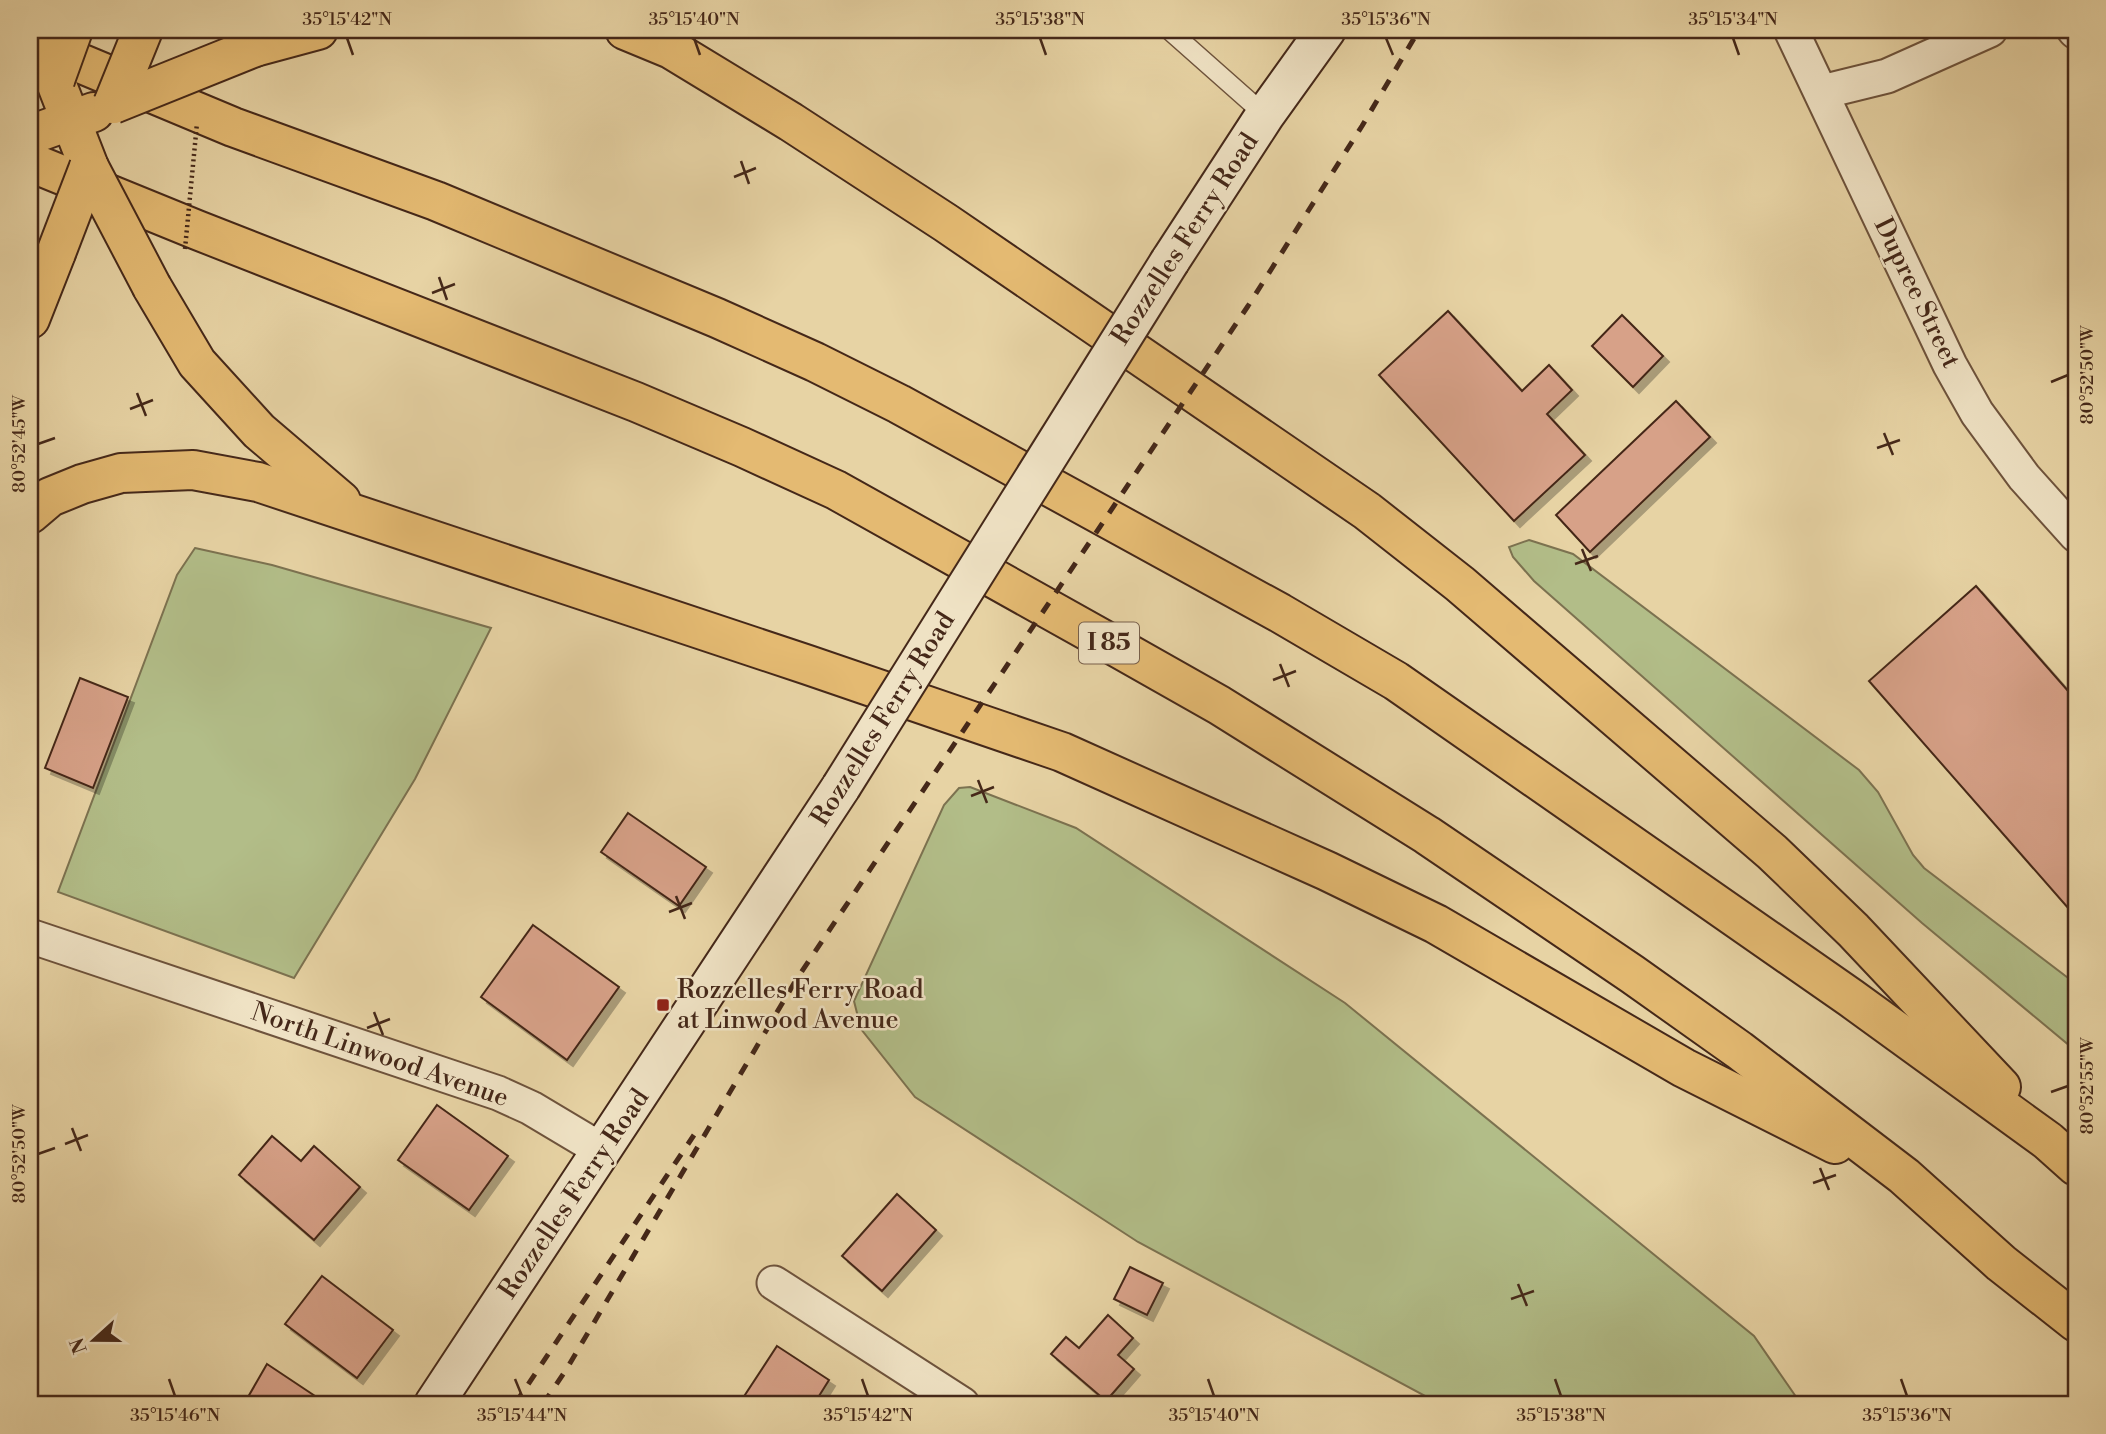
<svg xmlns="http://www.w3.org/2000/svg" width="2106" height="1434" font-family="'Libre Bodoni',serif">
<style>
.green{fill:#b2bd88;stroke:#7c7250;stroke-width:2}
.building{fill:#d7a188;stroke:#452819;stroke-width:2;filter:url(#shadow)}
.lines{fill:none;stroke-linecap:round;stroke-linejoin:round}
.lane-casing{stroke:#6e533c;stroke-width:21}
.street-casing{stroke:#6e533c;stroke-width:37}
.secondary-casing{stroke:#452819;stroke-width:42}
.highway-casing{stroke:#452819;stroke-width:42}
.lane{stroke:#efe2c4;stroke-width:18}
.street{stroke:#efe2c4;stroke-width:33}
.secondary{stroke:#efe2c4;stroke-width:38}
.highway{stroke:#e4ba72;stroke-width:38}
.rail{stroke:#452819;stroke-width:5;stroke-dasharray:12 12;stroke-linecap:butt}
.secondary-bridge-casing{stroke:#452819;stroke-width:42;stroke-linecap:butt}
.highway-bridge-casing{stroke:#452819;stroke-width:42;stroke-linecap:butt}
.path-bridge{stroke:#452819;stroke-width:4.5;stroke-dasharray:2 3.5;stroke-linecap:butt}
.secondary-bridge{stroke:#efe2c4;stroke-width:38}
.highway-bridge{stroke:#e4ba72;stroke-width:38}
.ticks{fill:none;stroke:#452819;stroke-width:2.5}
.poi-dot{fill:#8f2418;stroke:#efe2c4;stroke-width:2.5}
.labels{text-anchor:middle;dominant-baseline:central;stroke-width:5;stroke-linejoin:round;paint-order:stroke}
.shield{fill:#efe2c4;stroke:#78604c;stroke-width:2}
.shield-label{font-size:24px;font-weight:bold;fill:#452819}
.street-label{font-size:26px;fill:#452819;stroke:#efe2c4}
.poi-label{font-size:26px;fill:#452819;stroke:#efe2c4;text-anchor:start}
.neatline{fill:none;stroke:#452819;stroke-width:2.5}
.ticks-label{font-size:18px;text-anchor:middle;fill:#452819}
</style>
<defs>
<filter id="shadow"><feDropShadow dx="6" dy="6" stdDeviation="0" flood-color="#0004"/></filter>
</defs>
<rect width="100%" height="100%" fill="#e7d3a4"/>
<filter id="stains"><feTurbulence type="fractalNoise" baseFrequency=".00286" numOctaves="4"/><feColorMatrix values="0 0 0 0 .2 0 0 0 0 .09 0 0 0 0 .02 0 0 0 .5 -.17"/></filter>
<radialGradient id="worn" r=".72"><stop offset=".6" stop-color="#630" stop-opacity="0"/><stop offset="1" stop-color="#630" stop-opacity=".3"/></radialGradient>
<g class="green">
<polygon points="1529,540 1573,554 1859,770 1878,792 1913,855 1924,868 2076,984 2076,1051 1922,923 1534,581 1513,557 1509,547"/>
<polygon points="195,548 272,565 491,628 415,779 294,978 58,892 177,575"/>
<polygon points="970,787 1076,828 1345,1003 1754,1336 1801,1404 1440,1404 1138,1242 915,1097 861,1029 854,1001 944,805 959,788"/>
</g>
<g class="building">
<polygon points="1448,311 1522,391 1549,365 1572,390 1547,414 1585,455 1514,521 1379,375"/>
<polygon points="1622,315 1663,356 1633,387 1592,346"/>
<polygon points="1676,401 1710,437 1590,552 1556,515"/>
<polygon points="1976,586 2076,700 2076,917 1869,681"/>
<polygon points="80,678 128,697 93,788 45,768"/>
<polygon points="628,813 706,867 679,906 601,852"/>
<polygon points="533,925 619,987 567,1060 481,997"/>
<polygon points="437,1105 508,1156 469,1210 398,1160"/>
<polygon points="272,1136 301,1161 314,1146 360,1187 314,1240 239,1175"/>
<polygon points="897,1194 936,1230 882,1291 842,1256"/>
<polygon points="1130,1267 1163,1283 1147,1315 1114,1299"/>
<polygon points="322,1276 393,1330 357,1378 285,1324"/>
<polygon points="1108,1315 1133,1338 1118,1355 1134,1369 1106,1401 1051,1354 1066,1337 1079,1348"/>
<polygon points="777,1346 829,1380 814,1404 739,1404"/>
<polygon points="267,1364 327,1404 244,1404"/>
</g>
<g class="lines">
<g class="lane-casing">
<polyline id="lane" points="1169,30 1265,115"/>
</g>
<g class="street-casing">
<g id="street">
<polyline points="1791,30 1950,365 1977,413 2024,477 2076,535"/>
<polyline points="2074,30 2076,32"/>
<polyline points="1822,92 1887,76 1990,30"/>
<polyline points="30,936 498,1093 531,1108 603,1151"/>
<polyline points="774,1283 962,1404"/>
</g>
</g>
<g class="secondary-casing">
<g id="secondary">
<polyline points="1170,261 1265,115 1326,30"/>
<polyline points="434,1404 841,787"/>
</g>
</g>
<g class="highway-casing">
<g id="highway">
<polyline points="625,30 671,49 791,122 946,223 1367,511 1460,584 1772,852 1853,930 2001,1087"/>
<polyline points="32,43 233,127 436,201 717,318 815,362 899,404 1280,613 1396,681 1851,998 2048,1141 2076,1166"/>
<polyline points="255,47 318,30"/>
<polyline points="55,80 89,167"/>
<polyline points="30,135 94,112"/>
<polyline points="30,162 197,230 636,402 742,447 836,490 1113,645 1219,705 1427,835 1632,974 1739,1050 1904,1176 2001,1263 2076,1322"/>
<polyline points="152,287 197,363 259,431 341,501"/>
<polyline points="30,319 56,253"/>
<polyline points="30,514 50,497 82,484 121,473 193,470 258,482 808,665 1062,752 1327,871 1436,924 1684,1068 1835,1144"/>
</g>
</g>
<use href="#lane" class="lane"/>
<use href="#street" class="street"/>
<use href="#secondary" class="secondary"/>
<use href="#highway" class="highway"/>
<g class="rail">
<polyline points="515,1404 694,1135"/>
<polyline points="543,1404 566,1370 796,980 1248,306 1362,126 1419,30"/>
</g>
<g class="secondary-bridge-casing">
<polyline id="secondary-bridge" points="841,787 1170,261"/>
</g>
<g class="highway-bridge-casing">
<g id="highway-bridge">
<polyline points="37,30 55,80"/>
<polyline points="55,80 73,30"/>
<polyline points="113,104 255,47"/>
<polyline points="113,104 143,30"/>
<polyline points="89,167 152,287"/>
<polyline points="56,253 89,167"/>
</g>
</g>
<polyline class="path-bridge" points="185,249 197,123"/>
<use href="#secondary-bridge" class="secondary-bridge"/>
<use href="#highway-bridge" class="highway-bridge"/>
</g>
<path class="ticks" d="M347,38l6,17M694,38l6,17M1040,38l6,17M1386,38l7,17M1733,38l6,17M741,161l8,23M734,177l22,-9M439,277l8,23M432,293l23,-9M2051,382l17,-7M137,393l9,23M130,409l23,-9M1884,433l9,22M38,444l17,-6M1877,448l23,-8M1582,549l9,22M1575,564l23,-8M1280,664l9,23M1273,680l23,-9M978,780l9,23M971,796l23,-9M676,896l9,23M669,912l23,-9M374,1012l9,23M367,1028l23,-9M2051,1092l17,-6M72,1128l9,23M65,1144l23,-9M38,1154l17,-6M1820,1168l9,22M1813,1183l23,-8M1518,1284l9,22M1511,1299l23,-8M169,1379l6,17M515,1379l7,17M862,1379l6,17M1208,1379l6,17M1555,1379l6,17M1901,1379l6,17"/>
<rect class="poi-dot" x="656" y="998" width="14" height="14" rx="3.5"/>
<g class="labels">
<rect class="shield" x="1079" y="622.5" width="60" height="41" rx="5"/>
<g class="shield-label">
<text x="1109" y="643">I 85</text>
</g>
<g class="street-label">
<text transform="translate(1185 239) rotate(-57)">Rozzelles Ferry Road</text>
<text transform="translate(1917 293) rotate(64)">Dupree Street</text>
<text transform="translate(883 719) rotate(-58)">Rozzelles Ferry Road</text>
<text transform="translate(380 1055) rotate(19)">North Linwood Avenue</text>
<text transform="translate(574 1194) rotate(-56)">Rozzelles Ferry Road</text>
</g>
<g class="poi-label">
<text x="677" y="990">Rozzelles Ferry Road<tspan x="677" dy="30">at Linwood Avenue</tspan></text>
</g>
</g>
<rect width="2106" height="1434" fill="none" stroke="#e7d3a4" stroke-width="77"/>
<g transform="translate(94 1340) rotate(249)" stroke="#efe2c4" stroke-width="5" paint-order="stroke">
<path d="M0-5L12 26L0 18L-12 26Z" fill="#452819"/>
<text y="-10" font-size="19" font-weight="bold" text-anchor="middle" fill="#452819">N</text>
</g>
<rect x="38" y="38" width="2030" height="1358" class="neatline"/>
<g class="ticks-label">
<text x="347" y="25">35°15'42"N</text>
<text x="694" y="25">35°15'40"N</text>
<text x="1040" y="25">35°15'38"N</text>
<text x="1386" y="25">35°15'36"N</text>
<text x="1733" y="25">35°15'34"N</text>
<text transform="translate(2087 375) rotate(-90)" y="6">80°52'50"W</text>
<text transform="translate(19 444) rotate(-90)" y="6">80°52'45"W</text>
<text transform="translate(2087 1086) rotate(-90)" y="6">80°52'55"W</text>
<text transform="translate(19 1154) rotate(-90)" y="6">80°52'50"W</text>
<text x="175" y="1421">35°15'46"N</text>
<text x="522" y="1421">35°15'44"N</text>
<text x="868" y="1421">35°15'42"N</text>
<text x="1214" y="1421">35°15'40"N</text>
<text x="1561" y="1421">35°15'38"N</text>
<text x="1907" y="1421">35°15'36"N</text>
</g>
<rect width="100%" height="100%" filter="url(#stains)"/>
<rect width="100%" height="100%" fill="url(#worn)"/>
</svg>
